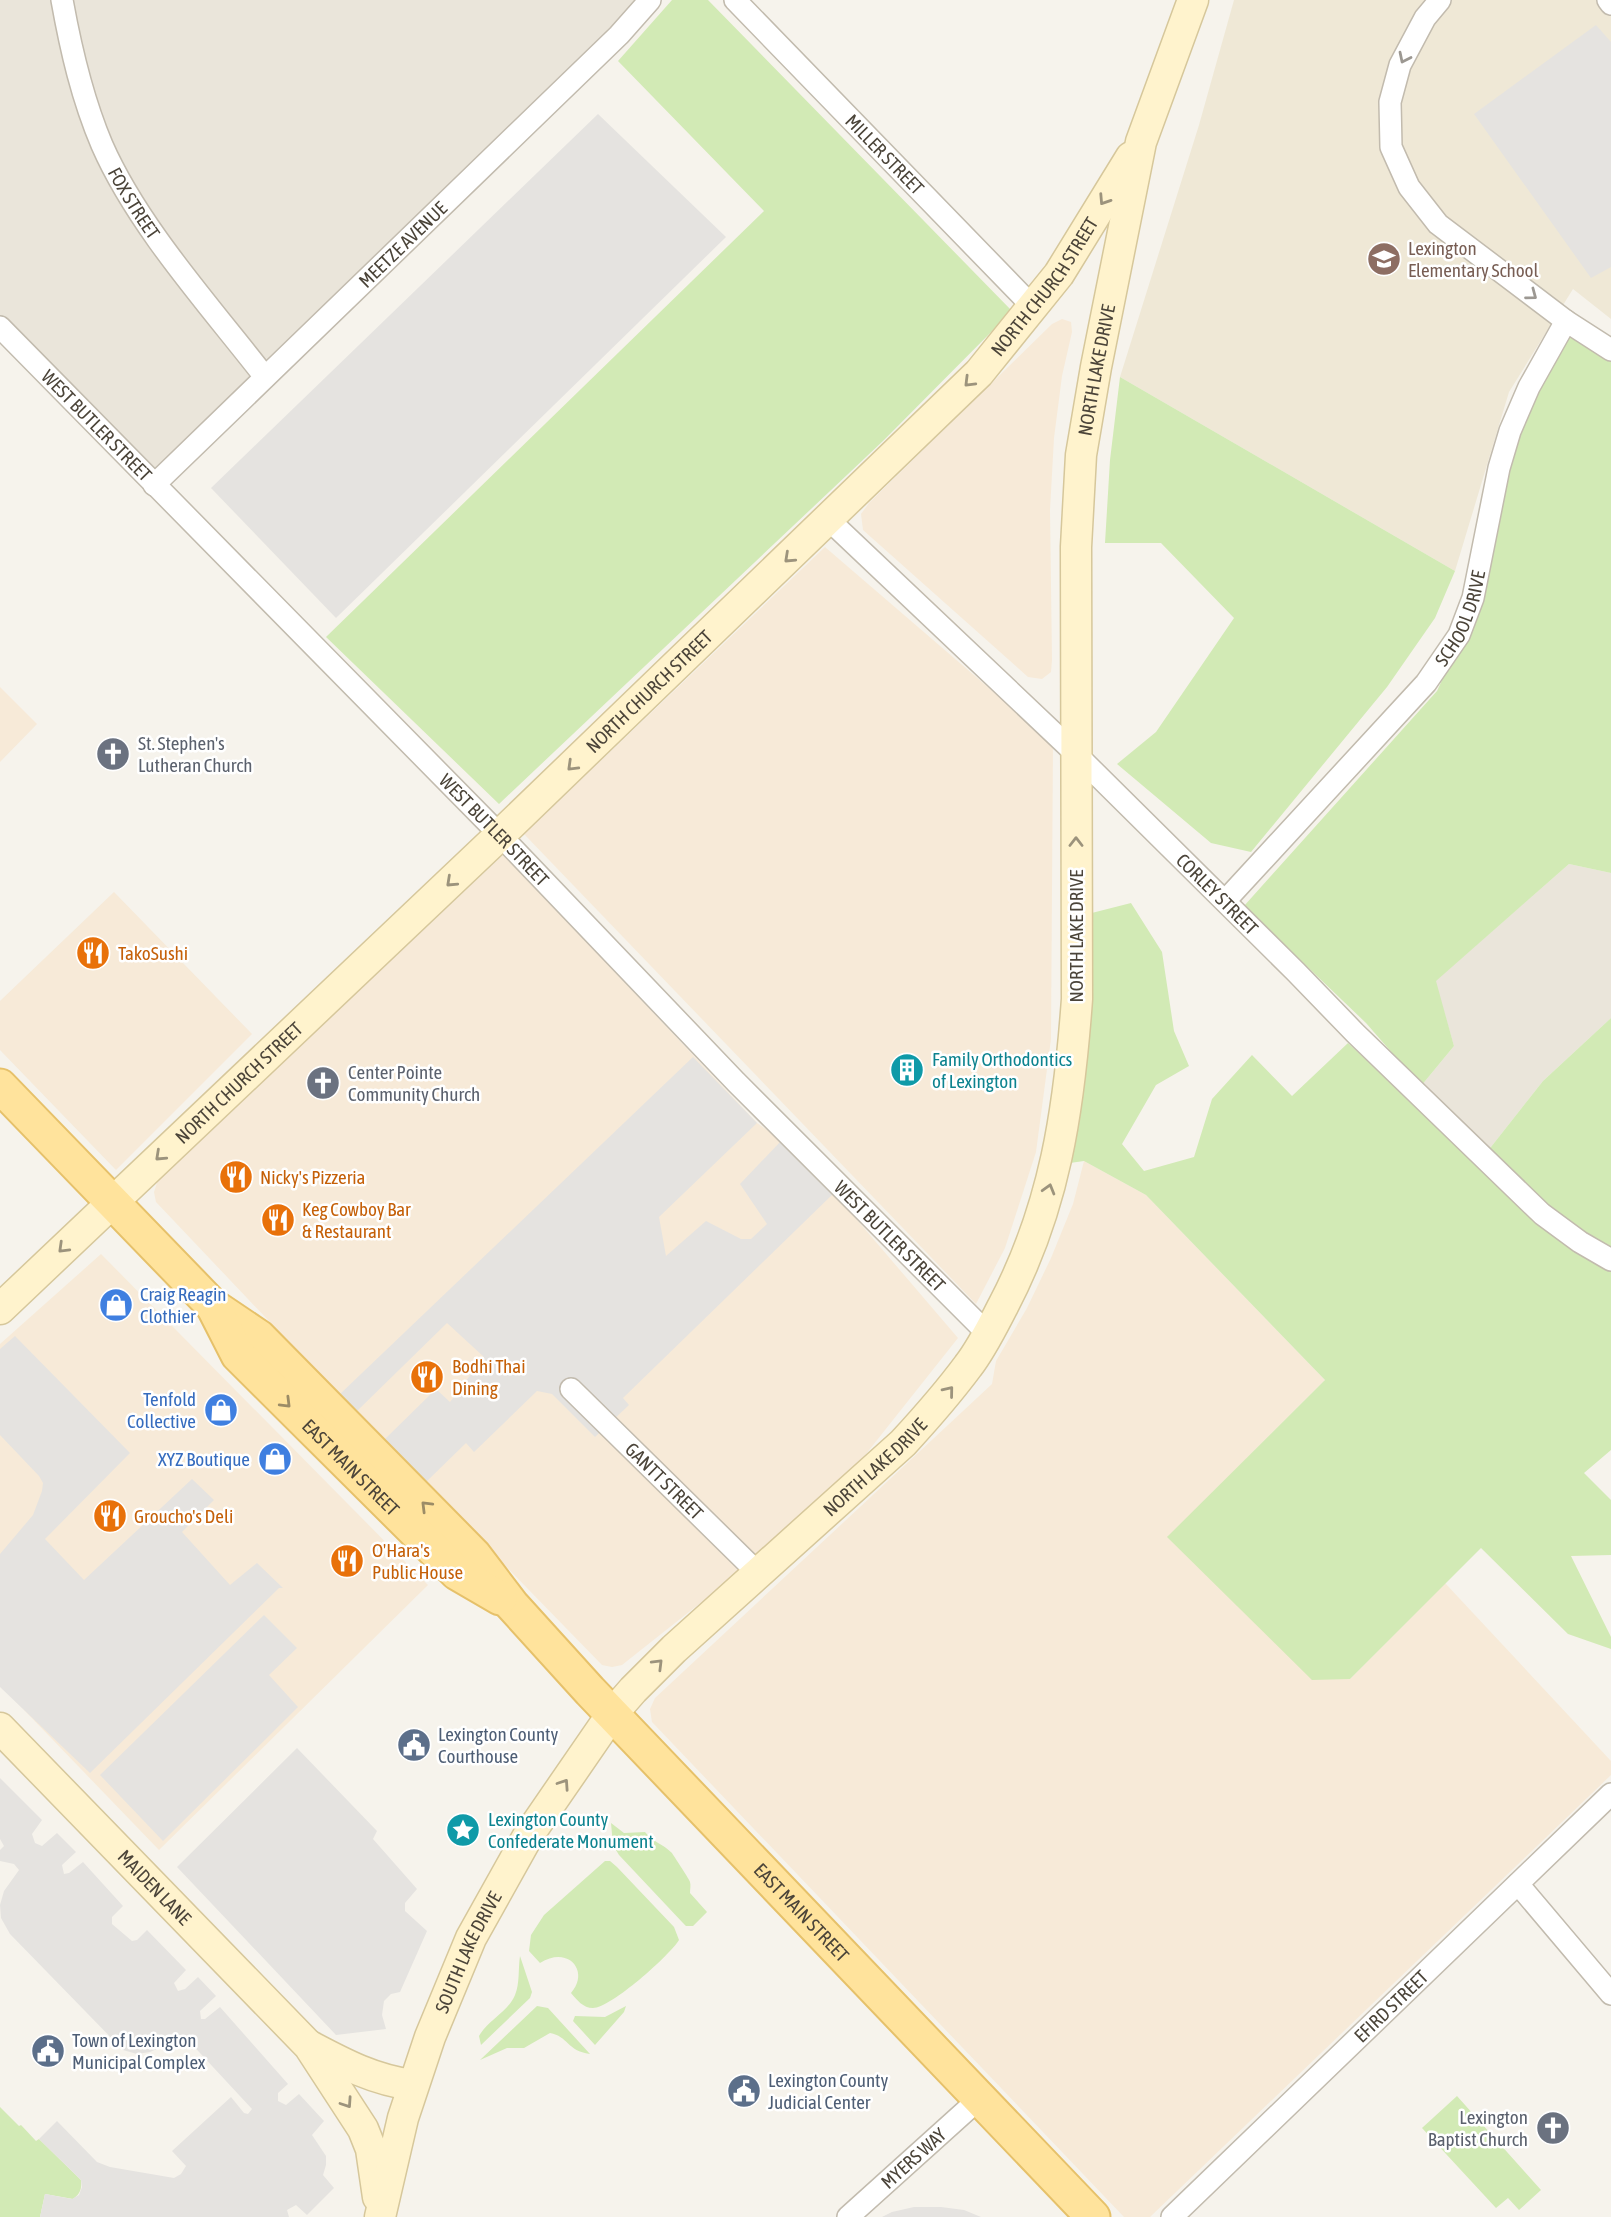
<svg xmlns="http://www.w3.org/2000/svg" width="1611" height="2217" font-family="'Asap Condensed',sans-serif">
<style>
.residential{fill:#eae5da}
.commercial{fill:#f7ead8}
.education{fill:#efe8d6}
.green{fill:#d2eab5}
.parking{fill:#e5e3e0}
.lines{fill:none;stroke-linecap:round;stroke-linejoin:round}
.street-casing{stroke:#c2bbae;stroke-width:24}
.secondary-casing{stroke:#d6c79b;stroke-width:33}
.primary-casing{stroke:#e6c16a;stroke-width:37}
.street{stroke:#fff;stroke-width:21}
.secondary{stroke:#fff3cd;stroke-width:30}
.primary{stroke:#ffe39c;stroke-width:33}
.oneway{stroke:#9c9892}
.oneway2{stroke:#9c937c}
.oneway3{stroke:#9c8c66}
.labels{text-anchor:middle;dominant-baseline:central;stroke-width:5;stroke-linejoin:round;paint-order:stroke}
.street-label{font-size:19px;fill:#4b4439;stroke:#fff}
.education-label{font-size:19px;fill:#785e54;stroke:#fff;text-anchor:start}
.worship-label{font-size:19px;fill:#5b616d;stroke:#fff;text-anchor:start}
.food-label{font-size:19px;fill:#c56008;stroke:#fff;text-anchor:start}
.culture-label{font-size:19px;fill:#0d838f;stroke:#fff;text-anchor:start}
.shop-label{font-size:19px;fill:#366cbe;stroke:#fff;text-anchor:end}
.service-label{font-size:19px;fill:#4e5e75;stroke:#fff;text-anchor:start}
</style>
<rect width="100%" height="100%" fill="#f6f3ec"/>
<g class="residential">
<polygon points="0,0 650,0 150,481 0,327"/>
<polygon points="1569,864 1611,873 1611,1018 1543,1081 1487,1152 1421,1086 1454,1046 1435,981"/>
</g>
<g class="commercial">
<polygon points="1062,319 1071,322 1072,332 1062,376 1054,438 1050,510 1052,660 1051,672 1042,679 1028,677 863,530 861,514 869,503 1052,324"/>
<polygon points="825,547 1053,743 1051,1039 1036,1152 1005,1248 976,1304 524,834"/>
<polygon points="0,687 37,724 0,762"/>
<polygon points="504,854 757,1123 782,1140 834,1193 958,1338 866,1454 766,1551 622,1665 612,1667 602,1665 339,1395 156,1202 154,1192 158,1180"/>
<polygon points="114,892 252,1034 116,1170 0,1050 0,1001"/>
<polygon points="1084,1161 1146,1195 1325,1380 1168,1537 1350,1679 1445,1583 1611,1761 1611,1775 1150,2217 1124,2217 652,1722 650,1709 655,1698 992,1384 996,1361 1027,1308 1051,1258 1073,1204"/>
<polygon points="101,1254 428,1585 159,1850 0,1685 0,1344"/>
</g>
<polygon class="education" points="1234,0 1611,0 1611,319 1573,289 1509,392 1455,571 1120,377 1199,125"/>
<g class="green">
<polygon points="672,0 708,0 1012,311 884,440 499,804 326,637 764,211 618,61"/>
<polygon points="1574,325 1611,361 1611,873 1569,864 1436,981 1454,1046 1421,1086 1366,1023 1244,906 1437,691 1450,663 1505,471 1537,388"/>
<polygon points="1120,377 1455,571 1435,618 1387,687 1251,852 1211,843 1117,764 1156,732 1234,618 1161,543 1105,543 1110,460"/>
<polygon points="1131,903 1162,952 1174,1031 1189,1066 1156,1085 1122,1144 1144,1171 1194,1157 1212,1099 1252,1055 1292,1096 1348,1043 1408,1098 1611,1265 1611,1450 1584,1473 1611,1500 1611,1555 1571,1556 1611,1637 1611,1649 1568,1634 1481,1548 1350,1679 1312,1680 1167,1537 1325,1380 1146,1195 1084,1161 1056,1165 1076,917"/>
<polygon points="1611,1018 1611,1255 1583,1239 1487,1152 1543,1081"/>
<path d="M611,1823l13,10 21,-1c8,10 18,12 27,21 1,2 18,27 18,29 1,3 0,7 0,11l17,19 -14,14h-7l-3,-3 -64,-68 -6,-10z"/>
<path d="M605,1861h5l7,6 57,60 5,13c-9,15 -68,68 -86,68 -10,0 -16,-8 -22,-15 19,-21 -2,-48 -31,-30l-11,-12 2,-16 13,-20z"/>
<path d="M520,1956l12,36 -2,6 -49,47 -2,-9c9,-16 29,-24 36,-41 5,-12 3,-26 5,-39z"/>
<path d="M537,2006l11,2 42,46c-23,-3 -22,-18 -40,-21l-26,15h-17l-27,12z"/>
<polygon points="626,2006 624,2012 595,2045 573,2021 575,2016 605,2017"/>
<polygon points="1457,2096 1541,2190 1519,2210 1508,2198 1496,2208 1422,2128"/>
<path d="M0,2107l19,19 2,-1 15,16 3,-2 42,41c1,9 -1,14 -8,19l-28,-5 -5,23h-40z"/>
</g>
<g class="parking">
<polygon points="1596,25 1611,42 1611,267 1591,278 1474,114"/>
<polygon points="598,114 726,237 336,618 211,488"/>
<polygon points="693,1057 757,1123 659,1217 666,1256 706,1221 741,1239 751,1239 767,1224 740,1184 782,1140 834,1193 623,1398 629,1405 595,1437 552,1394 537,1391 474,1452 466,1443 426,1482 385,1439 436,1389 450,1402 484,1357 447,1323 356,1412 339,1395"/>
<polygon points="15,1336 130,1453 45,1539 84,1580 192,1479 214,1500 182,1532 230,1585 257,1563 283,1588 279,1588 90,1773 0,1687 0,1554 33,1515 42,1491 43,1483 39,1476 0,1435 0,1349"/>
<polygon points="264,1615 297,1648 269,1675 298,1707 163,1841 100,1775"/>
<polygon points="297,1748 377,1831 373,1839 417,1889 405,1903 405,1911 427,1931 400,1992 391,1994 384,2001 382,2015 386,2029 336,2035 177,1867"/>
<polygon points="0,1778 42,1820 32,1834 35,1843 42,1846 57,1833 76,1852 62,1865 64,1874 69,1873 83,1862 123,1906 112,1917 112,1924 132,1941 137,1940 147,1930 186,1970 174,1983 178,1991 185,1989 198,1977 216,1996 200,2011 201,2019 205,2019 220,2007 288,2084 278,2093 278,2101 286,2105 299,2094 324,2121 312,2135 326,2156 326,2165 323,2175 334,2188 307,2215 296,2205 287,2210 289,2217 40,2217 45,2194 72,2199 79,2195 82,2187 81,2180 39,2139 57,2121 97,2162 110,2167 174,2178 181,2174 186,2166 172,2151 231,2097 244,2113 248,2114 252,2109 187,2039 175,2034 159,2048 150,2052 137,2054 123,2050 10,1934 1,1918 0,1905 4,1891 19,1870 14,1864 0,1861 0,1850 4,1846 0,1839"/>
<polygon points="914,2207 941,2207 964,2210 981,2217 882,2217 892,2212"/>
</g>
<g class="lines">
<g class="street-casing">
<g id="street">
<path id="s1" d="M62,0c9,50 20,98 40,145 36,82 108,161 163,232"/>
<path id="s2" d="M735,0l299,308"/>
<polyline points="1440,0 1425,18 1400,65 1390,102 1391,147 1409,187 1438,224 1566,321"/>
<polyline points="1608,0 1611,4"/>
<path id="s3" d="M0,327l500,508 236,247 252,252"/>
<path id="s4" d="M154,485l465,-450 31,-35"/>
<path id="s5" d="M829,520l247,234 220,218 59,61 187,181 38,28 31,18"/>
<path id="s6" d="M1225,901l201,-218 33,-48 14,-37 26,-130 11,-37 19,-44 37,-66 45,29"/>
<path id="s7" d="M571,1389l187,184"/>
<polyline points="1518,1884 1611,1994"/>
<path id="s8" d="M848,2217l131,-118"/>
<path id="s9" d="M1172,2217l439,-423"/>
</g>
</g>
<g class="secondary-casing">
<g id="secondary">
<path id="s10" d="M0,1309l500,-474 479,-462 80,-99 72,-117"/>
<path id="s11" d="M0,1728l309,318 54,83 8,20 7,48"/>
<path d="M310,2046c34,18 64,34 103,39"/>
<path id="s12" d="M380,2217l23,-99 27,-81 41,-99 57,-102 84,-122 21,-24 41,-41 229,-206c23,-25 45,-50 65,-77 14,-18 24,-39 35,-60 52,-99 66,-196 74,-307l-1,-452 5,-92 15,-88 45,-225 52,-142"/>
</g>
</g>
<g class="primary-casing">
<g id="primary">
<path id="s13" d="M0,1086l213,220 46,31 215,218 38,50 78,86 503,526"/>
<path id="s14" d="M214,1308l24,47 219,218 43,25"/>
</g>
</g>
<use href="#street" class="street"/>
<use href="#secondary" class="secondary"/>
<use href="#primary" class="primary"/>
</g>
<defs><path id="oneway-chevron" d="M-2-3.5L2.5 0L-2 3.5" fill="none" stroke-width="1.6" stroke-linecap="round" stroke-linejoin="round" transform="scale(1.75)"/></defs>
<g class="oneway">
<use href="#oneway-chevron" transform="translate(1404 58) rotate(116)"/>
<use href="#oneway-chevron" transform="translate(1532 295) rotate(37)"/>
</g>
<g class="oneway2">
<use href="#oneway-chevron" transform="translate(1104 200) rotate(123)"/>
<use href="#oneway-chevron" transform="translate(969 382) rotate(135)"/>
<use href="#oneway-chevron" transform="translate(789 558) rotate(137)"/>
<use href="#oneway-chevron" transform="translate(572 766) rotate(136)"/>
<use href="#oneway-chevron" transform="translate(1076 842) rotate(-90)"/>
<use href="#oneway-chevron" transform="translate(451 882) rotate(137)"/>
<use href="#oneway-chevron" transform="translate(160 1156) rotate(137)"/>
<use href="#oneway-chevron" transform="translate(1049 1189) rotate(-74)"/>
<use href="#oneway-chevron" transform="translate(63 1248) rotate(136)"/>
<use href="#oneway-chevron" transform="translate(949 1391) rotate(-51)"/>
<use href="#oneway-chevron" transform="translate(658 1664) rotate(-45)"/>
<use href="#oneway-chevron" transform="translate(564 1784) rotate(-56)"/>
<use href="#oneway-chevron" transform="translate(347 2103) rotate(56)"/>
</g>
<g class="oneway3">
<use href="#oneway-chevron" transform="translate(286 1403) rotate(45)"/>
<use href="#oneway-chevron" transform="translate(426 1506) rotate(-135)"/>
</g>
<defs>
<g id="school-disc" transform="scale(1.75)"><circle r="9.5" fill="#8d6e63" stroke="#fff"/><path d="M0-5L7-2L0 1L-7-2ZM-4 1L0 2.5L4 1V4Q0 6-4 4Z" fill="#fff"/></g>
<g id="church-disc" transform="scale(1.75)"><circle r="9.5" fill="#6b7280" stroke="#fff"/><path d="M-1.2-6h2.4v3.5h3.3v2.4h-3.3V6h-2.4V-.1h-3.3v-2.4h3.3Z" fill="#fff"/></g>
<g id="restaurant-disc" transform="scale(1.75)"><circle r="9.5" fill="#e8710a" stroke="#fff"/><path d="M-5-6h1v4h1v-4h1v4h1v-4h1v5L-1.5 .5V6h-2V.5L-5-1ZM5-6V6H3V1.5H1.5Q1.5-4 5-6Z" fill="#fff"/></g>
<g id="building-disc" transform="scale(1.75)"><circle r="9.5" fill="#0f9aa8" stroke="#fff"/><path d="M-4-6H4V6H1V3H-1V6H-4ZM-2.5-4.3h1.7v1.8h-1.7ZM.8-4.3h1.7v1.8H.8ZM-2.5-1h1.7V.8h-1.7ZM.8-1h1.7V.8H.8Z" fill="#fff"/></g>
<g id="shop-disc" transform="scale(1.75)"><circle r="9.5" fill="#3f7fe0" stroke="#fff"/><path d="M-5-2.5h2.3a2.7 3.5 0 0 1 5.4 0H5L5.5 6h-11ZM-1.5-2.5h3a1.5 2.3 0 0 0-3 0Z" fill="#fff"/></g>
<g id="civic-disc" transform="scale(1.75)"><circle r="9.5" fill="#5c6f8a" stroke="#fff"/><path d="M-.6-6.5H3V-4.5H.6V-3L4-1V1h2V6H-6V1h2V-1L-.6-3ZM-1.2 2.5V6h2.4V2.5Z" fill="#fff"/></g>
<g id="sight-disc" transform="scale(1.75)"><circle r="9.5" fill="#0f9aa8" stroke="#fff"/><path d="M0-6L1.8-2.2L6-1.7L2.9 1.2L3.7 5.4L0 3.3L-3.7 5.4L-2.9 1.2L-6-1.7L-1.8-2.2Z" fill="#fff"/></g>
</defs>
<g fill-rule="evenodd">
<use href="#school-disc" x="1384" y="259"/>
<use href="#church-disc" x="113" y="754"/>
<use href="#restaurant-disc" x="93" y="953"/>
<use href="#building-disc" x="907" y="1070"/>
<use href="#church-disc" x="323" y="1083"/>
<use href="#restaurant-disc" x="236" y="1177"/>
<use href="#restaurant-disc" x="278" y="1220"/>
<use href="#shop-disc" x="116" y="1305"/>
<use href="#restaurant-disc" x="427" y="1377"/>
<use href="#shop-disc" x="221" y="1410"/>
<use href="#shop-disc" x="275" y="1459"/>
<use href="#restaurant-disc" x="110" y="1516"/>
<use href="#restaurant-disc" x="347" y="1561"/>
<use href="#civic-disc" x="414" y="1745"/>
<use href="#sight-disc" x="463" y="1830"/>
<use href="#civic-disc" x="48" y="2051"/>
<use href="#civic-disc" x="744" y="2091"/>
<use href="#church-disc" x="1553" y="2128"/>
</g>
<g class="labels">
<g class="street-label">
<text stroke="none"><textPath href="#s2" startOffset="215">MILLER STREET</textPath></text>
<text stroke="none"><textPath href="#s1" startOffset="217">FOX STREET</textPath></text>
<text stroke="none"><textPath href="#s4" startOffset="346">MEETZE AVENUE</textPath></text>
<text stroke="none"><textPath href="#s10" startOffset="1463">NORTH CHURCH STREET</textPath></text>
<text stroke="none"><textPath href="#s12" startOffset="2076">NORTH LAKE DRIVE</textPath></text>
<text stroke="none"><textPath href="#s3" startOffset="138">WEST BUTLER STREET</textPath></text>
<text stroke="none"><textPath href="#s6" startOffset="371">SCHOOL DRIVE</textPath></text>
<text stroke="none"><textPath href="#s10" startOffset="896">NORTH CHURCH STREET</textPath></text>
<text stroke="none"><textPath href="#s3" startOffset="705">WEST BUTLER STREET</textPath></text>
<text stroke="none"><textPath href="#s5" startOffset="539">CORLEY STREET</textPath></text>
<text transform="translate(1076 936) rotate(-90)">NORTH LAKE DRIVE</text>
<text stroke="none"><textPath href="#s10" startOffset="329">NORTH CHURCH STREET</textPath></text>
<text stroke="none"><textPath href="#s3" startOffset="1272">WEST BUTLER STREET</textPath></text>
<text stroke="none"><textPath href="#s12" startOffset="920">NORTH LAKE DRIVE</textPath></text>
<text stroke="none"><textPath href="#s14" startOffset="212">EAST MAIN STREET</textPath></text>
<text stroke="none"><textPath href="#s7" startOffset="131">GANTT STREET</textPath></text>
<text stroke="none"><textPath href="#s11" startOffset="222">MAIDEN LANE</textPath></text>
<text stroke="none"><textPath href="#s13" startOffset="1153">EAST MAIN STREET</textPath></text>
<text stroke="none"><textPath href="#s12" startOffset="280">SOUTH LAKE DRIVE</textPath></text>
<text stroke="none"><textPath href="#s9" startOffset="304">EFIRD STREET</textPath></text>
<text stroke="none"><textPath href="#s8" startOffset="88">MYERS WAY</textPath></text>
</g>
<g class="education-label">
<text x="1408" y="248">Lexington<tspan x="1408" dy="22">Elementary School</tspan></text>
</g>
<g class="worship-label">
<text x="138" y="743">St. Stephen's<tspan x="138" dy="22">Lutheran Church</tspan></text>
<text x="348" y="1072">Center Pointe<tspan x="348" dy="22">Community Church</tspan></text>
<text x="1528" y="2117" text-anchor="end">Lexington<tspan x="1528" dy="22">Baptist Church</tspan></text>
</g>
<g class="food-label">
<text x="118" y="953">TakoSushi</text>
<text x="260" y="1177">Nicky's Pizzeria</text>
<text x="302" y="1209">Keg Cowboy Bar<tspan x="302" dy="22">&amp; Restaurant</tspan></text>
<text x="452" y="1366">Bodhi Thai<tspan x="452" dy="22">Dining</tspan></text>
<text x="134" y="1516">Groucho's Deli</text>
<text x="372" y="1550">O'Hara's<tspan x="372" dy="22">Public House</tspan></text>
</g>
<g class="culture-label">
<text x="932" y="1059">Family Orthodontics<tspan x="932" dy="22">of Lexington</tspan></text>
<text x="488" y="1819">Lexington County<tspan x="488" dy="22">Confederate Monument</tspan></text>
</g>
<g class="shop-label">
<text x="140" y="1294" text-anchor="start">Craig Reagin<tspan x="140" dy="22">Clothier</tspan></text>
<text x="196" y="1399">Tenfold<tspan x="196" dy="22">Collective</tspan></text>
<text x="250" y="1459">XYZ Boutique</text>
</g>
<g class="service-label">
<text x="438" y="1734">Lexington County<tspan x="438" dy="22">Courthouse</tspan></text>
<text x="72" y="2040">Town of Lexington<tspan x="72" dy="22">Municipal Complex</tspan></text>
<text x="768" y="2080">Lexington County<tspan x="768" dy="22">Judicial Center</tspan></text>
</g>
</g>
</svg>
